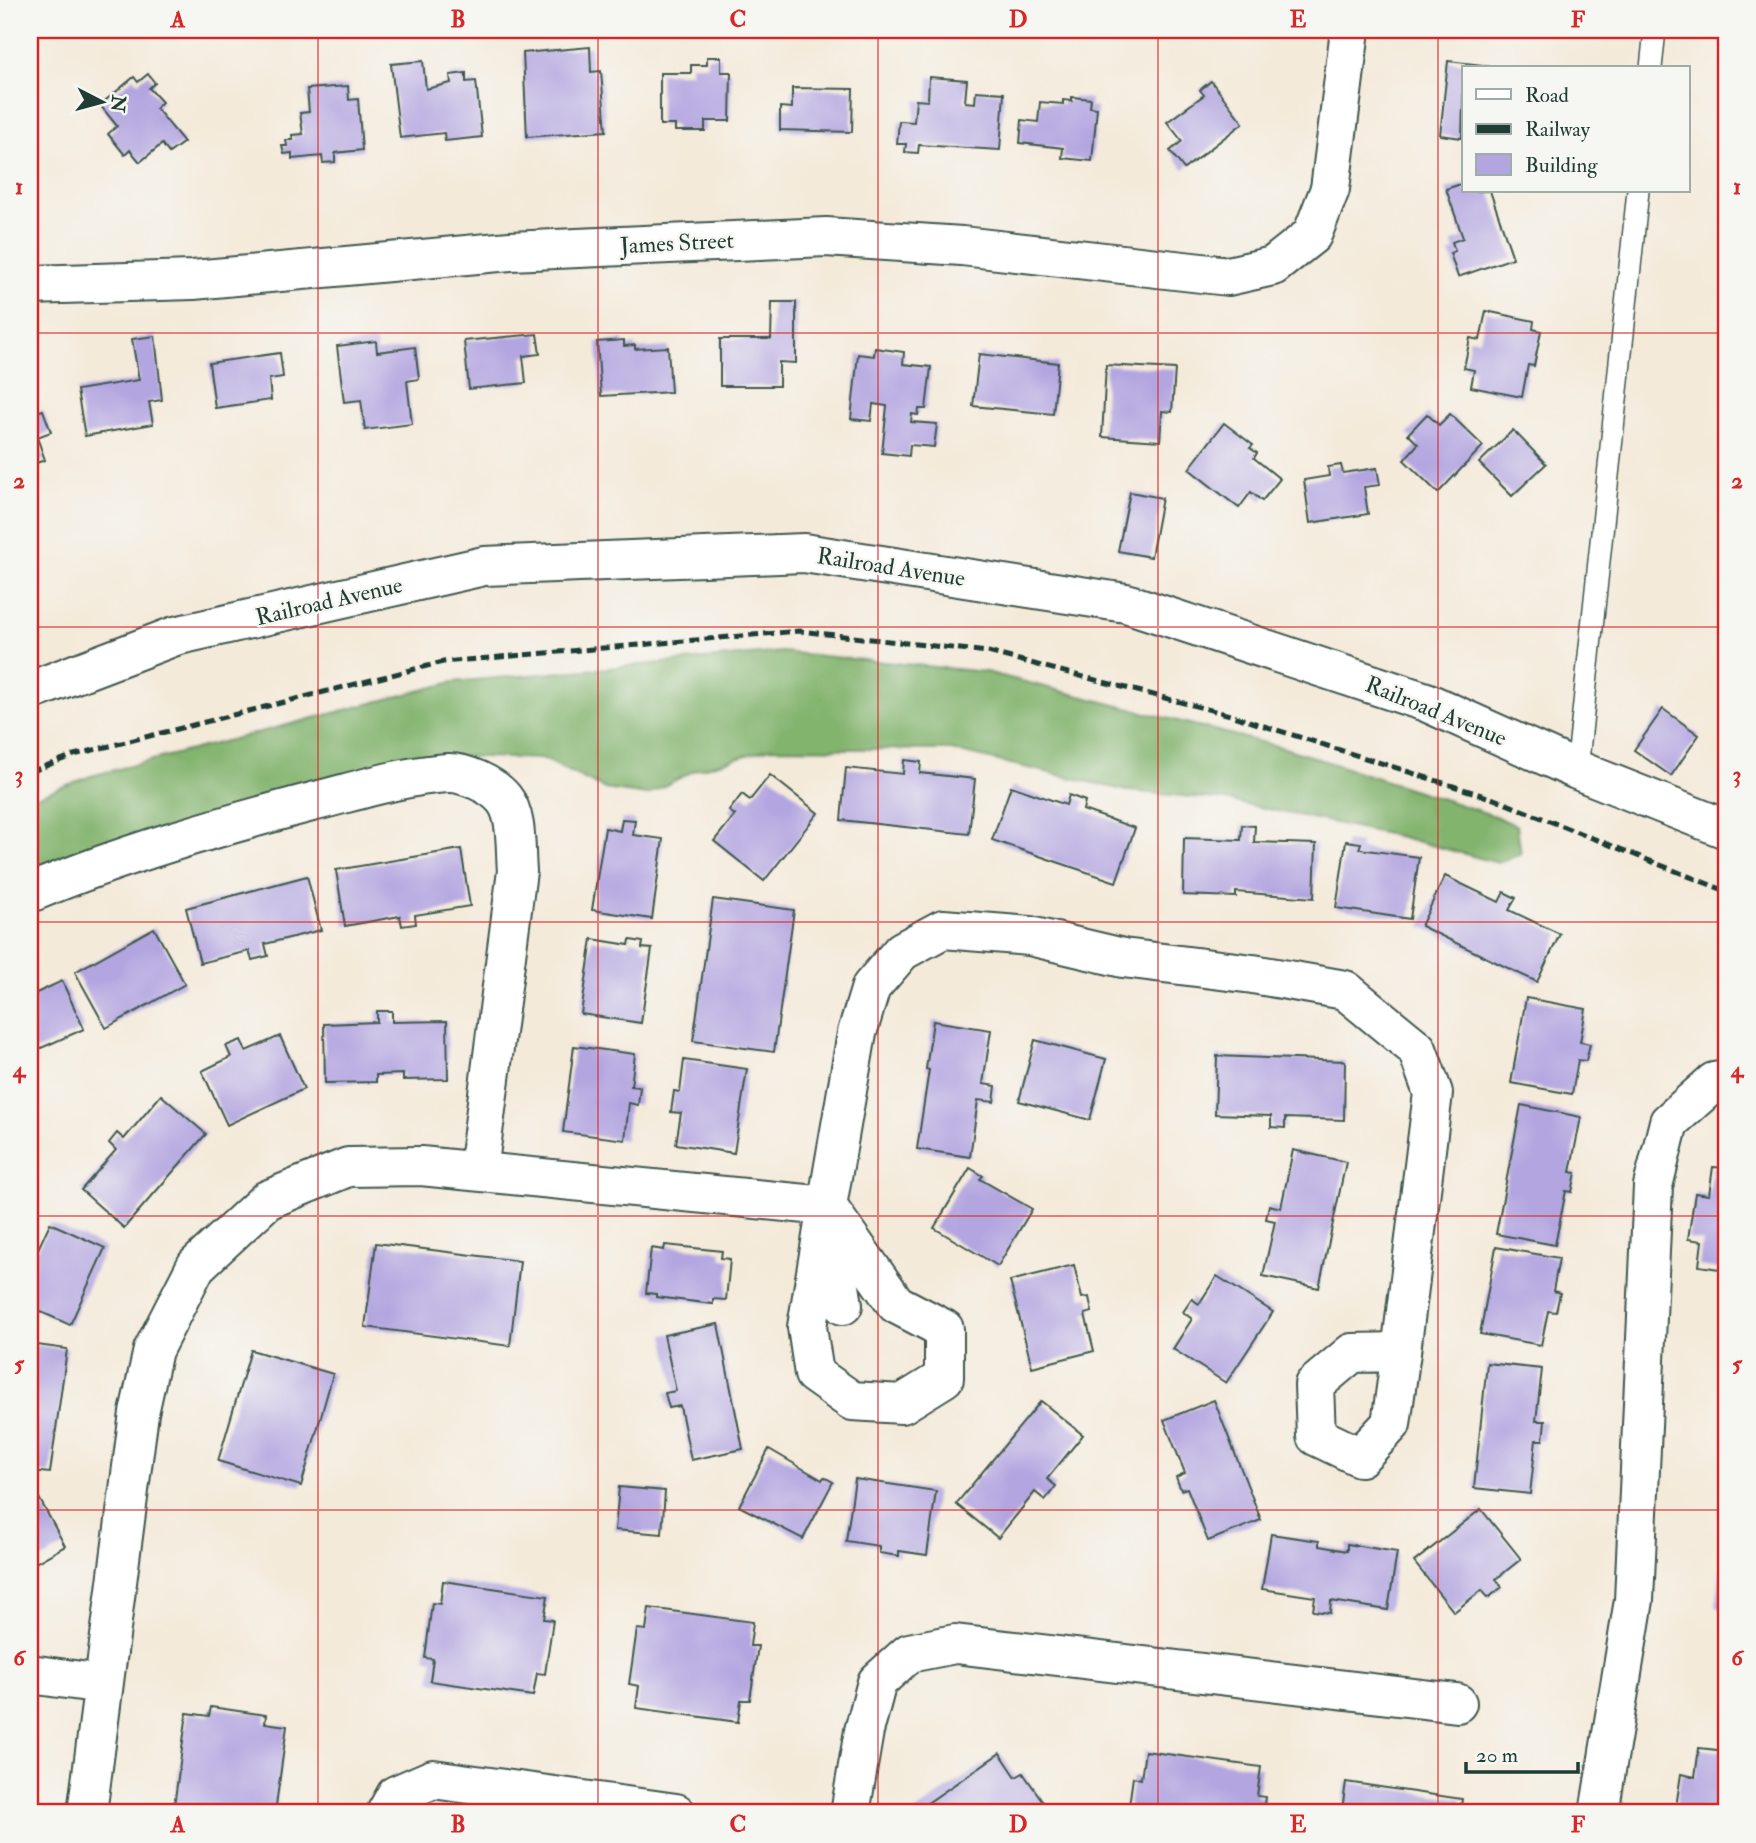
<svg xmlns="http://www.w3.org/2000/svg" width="1756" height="1843" font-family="'IM FELL Double Pica',serif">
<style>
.forest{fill:#83b46e;stroke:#517851;stroke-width:2}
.building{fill:#b2a5e0}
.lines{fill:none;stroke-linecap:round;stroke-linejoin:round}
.service-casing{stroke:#3f574d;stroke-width:24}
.minor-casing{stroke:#3f574d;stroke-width:42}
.service{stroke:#fff;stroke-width:21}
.minor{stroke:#fff;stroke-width:38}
.rail{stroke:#1f3d34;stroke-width:5;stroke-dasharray:10 5;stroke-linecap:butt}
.grid{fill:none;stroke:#d62828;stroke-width:2;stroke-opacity:0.55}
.labels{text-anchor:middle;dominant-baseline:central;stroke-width:5;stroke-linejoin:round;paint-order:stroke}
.street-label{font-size:23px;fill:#1f3d34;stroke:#f6f6f2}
.neatline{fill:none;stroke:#d62828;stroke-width:2.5}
.grid-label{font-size:23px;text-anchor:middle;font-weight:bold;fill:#d62828}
</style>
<rect width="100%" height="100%" fill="#f6f6f2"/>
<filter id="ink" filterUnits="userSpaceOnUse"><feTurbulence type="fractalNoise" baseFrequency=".0143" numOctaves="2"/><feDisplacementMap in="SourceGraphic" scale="14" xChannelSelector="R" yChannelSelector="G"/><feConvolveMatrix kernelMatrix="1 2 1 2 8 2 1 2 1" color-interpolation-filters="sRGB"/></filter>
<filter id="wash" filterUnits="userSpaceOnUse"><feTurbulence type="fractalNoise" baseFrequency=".00686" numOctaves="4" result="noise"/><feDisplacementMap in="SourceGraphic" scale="28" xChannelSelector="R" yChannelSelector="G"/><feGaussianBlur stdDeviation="1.57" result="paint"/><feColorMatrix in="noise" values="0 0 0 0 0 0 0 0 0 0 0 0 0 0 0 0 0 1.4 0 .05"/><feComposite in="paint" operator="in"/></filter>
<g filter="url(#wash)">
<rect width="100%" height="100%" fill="#f4eada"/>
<polygon class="forest" points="782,652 986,672 1288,749 1495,816 1517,826 1521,854 1498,863 1397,836 1225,800 1128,791 951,750 771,748 695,770 647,795 605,789 544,759 455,756 30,879 30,799 91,776 453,682"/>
<g id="blocks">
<g class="building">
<polygon points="590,47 591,72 601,71 606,131 527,137 523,53"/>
<polygon points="707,57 721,57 721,72 731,72 730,121 705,121 705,131 675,131 675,125 660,125 660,73 691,73 691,65 707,65"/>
<polygon points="423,61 426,89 451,83 450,75 466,73 466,82 476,81 482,137 445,141 444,133 400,138 391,64"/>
<polygon points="1448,61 1491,66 1464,68 1462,138 1440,135"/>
<polygon points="148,74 155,83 149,88 162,102 156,108 184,142 169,153 162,144 140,162 130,150 125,155 108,134 117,126 100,105 134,77 138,82"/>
<polygon points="929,77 967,80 965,102 975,103 976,91 1004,93 1000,150 919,145 918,153 905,152 906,144 897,144 899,121 914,122 916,100 928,101"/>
<polygon points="1211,81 1243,123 1184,169 1170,151 1182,141 1167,122 1204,95 1200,90"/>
<polygon points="348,86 349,100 358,99 362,150 335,153 335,162 323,163 322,156 292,159 292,153 284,154 282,146 287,146 286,140 293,140 292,135 303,134 300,113 309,112 307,89"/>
<polygon points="792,88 853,89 852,132 780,130 780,107 792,108"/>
<polygon points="1072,97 1091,99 1090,107 1097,108 1092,161 1062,158 1063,148 1020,143 1022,120 1038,122 1040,102 1063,104 1063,100 1072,101"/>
<polygon points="1464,183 1464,191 1490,191 1513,258 1458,277 1450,253 1455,251 1452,242 1463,238 1446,189"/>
<polygon points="772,302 796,302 796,363 779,362 779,386 720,386 720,339 771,339"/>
<polygon points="1486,311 1534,321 1533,329 1541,331 1534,366 1528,365 1522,397 1471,387 1474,370 1464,368 1470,338 1480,340"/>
<polygon points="537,334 540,354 523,356 526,383 469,389 464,341"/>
<polygon points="155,336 162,400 149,402 153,424 85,436 77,390 139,380 132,339"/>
<polygon points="624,340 624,346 635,345 635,349 668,347 671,392 601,396 597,342"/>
<polygon points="376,341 377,352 415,347 419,379 407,381 412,424 365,430 361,400 344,402 337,346"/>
<polygon points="875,348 904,352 903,364 931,367 926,409 919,409 918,415 912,414 911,422 937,424 934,447 910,445 909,456 882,453 887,406 873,404 871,421 851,419 858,354 874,356"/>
<polygon points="280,353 283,377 269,379 271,400 215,408 209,363"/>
<polygon points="979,354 1058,363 1053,414 973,406"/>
<polygon points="1106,365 1175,369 1172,412 1162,411 1160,441 1102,437"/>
<polygon points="43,410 51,432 37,437 45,460 30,465 30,414"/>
<polygon points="1427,414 1439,425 1450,414 1483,446 1438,493 1404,460 1418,444 1408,434"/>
<polygon points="1224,423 1253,445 1250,448 1257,453 1254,458 1280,479 1262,501 1251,492 1239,508 1189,469"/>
<polygon points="1513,430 1546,464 1512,496 1479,463"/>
<polygon points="1341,465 1343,473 1377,468 1380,485 1364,487 1368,514 1310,523 1304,480 1329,476 1328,467"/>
<polygon points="1130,492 1162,498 1151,557 1118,551"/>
<polygon points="1663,709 1699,735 1671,776 1634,750"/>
<polygon points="904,760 921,762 920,773 975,779 969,834 841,820 846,768 903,774"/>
<polygon points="770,775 818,813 764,881 714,841 735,815 729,811 742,794 750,800"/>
<polygon points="1011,786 1066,805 1069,795 1085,801 1083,810 1135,828 1116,882 992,840"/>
<polygon points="622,819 635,820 633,835 663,839 652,919 592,910 605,828 620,831"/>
<polygon points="1242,825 1255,826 1254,842 1316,844 1314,898 1236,892 1236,897 1183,895 1184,838 1241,840"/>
<polygon points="1346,841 1361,843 1359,849 1419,857 1410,919 1336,908"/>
<polygon points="461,849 470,906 415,915 416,924 402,926 400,916 345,926 336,870"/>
<polygon points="307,876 321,930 265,944 268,956 252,960 249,951 200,963 186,908"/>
<polygon points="1445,876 1499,902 1504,892 1516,898 1509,910 1560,934 1537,982 1421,926"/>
<polygon points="713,899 794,910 774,1052 693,1041"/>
<polygon points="154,928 185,984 106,1028 75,972"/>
<polygon points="592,939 629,945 630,940 643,942 642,948 652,949 641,1023 581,1014"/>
<polygon points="62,981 84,1029 30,1053 30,996"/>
<polygon points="1526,998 1586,1009 1580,1042 1590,1044 1586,1061 1578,1060 1572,1094 1511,1083"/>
<polygon points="377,1011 392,1011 392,1022 447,1021 448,1079 403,1080 403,1074 376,1075 376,1082 325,1083 324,1024 377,1022"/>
<polygon points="933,1021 991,1030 983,1084 996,1086 994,1102 978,1100 970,1157 917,1149 929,1070 926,1069"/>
<polygon points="280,1036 304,1089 227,1125 202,1071 231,1057 226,1046 241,1040 246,1051"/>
<polygon points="1035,1040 1106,1059 1090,1120 1019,1101"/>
<polygon points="574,1046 635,1054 631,1086 640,1087 638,1105 629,1103 625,1140 563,1132"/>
<polygon points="1217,1056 1345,1061 1344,1120 1285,1118 1285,1128 1271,1127 1271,1116 1215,1114"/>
<polygon points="684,1060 747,1069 734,1153 676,1144 681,1113 671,1112 674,1091 680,1092"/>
<polygon points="161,1095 206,1134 124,1228 81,1190 116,1150 109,1143 117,1133 124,1139"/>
<polygon points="1521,1105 1581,1117 1570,1172 1576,1173 1572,1192 1566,1191 1555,1245 1496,1234"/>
<polygon points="1293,1150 1346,1162 1319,1288 1263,1276 1275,1221 1266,1219 1269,1205 1281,1208"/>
<polygon points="1713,1167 1726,1168 1726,1270 1699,1266 1702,1241 1688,1239 1695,1193 1709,1195"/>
<polygon points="970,1168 983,1176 980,1179 1032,1209 998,1266 934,1228"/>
<polygon points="50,1223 105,1248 70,1325 30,1307 30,1250 31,1246 38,1249"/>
<polygon points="376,1243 520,1261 510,1346 365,1327"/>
<polygon points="665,1245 722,1251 721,1258 730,1259 726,1300 713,1299 713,1304 656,1297 656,1294 646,1293 651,1248 664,1250"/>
<polygon points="1496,1247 1559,1258 1553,1291 1560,1293 1556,1312 1548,1311 1541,1345 1480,1334"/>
<polygon points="1074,1265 1082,1298 1089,1297 1092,1312 1085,1314 1094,1351 1032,1367 1010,1281"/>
<polygon points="1217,1276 1273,1312 1226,1383 1173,1349 1192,1319 1183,1312 1192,1299 1199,1304"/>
<polygon points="718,1324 743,1449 691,1460 680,1406 669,1408 665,1393 676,1391 664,1335"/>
<polygon points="30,1344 67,1349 50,1473 30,1471"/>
<polygon points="251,1350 333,1374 301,1486 218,1461"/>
<polygon points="1487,1363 1542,1369 1536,1421 1545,1421 1543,1440 1536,1440 1530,1494 1474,1488"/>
<polygon points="1214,1400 1261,1520 1208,1541 1187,1488 1181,1490 1176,1477 1185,1473 1164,1420"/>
<polygon points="1041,1401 1083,1435 1047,1479 1056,1486 1045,1500 1035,1492 998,1538 956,1504"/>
<polygon points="769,1449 822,1480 824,1477 833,1482 803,1539 739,1506"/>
<polygon points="855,1479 936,1491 927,1555 899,1551 899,1556 879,1553 879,1546 846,1541"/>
<polygon points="619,1487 665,1491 662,1534 615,1530"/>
<polygon points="38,1496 65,1546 30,1566 30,1500"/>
<polygon points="1481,1509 1521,1559 1496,1579 1502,1587 1488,1598 1482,1590 1454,1612 1414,1562"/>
<polygon points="1271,1534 1319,1541 1319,1546 1347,1551 1347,1544 1397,1552 1388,1610 1331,1601 1330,1613 1313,1611 1315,1597 1262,1589"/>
<polygon points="1722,1561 1726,1561 1726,1608 1716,1607"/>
<polygon points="443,1581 548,1596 544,1619 553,1620 545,1674 537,1673 533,1696 430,1681 433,1659 425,1658 432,1603 440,1604"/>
<polygon points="649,1608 753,1622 750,1646 758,1646 750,1700 741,1700 738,1722 636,1708 639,1686 629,1684 637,1629 646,1630"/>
<polygon points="211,1707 266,1715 265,1723 287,1726 275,1813 173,1813 187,1713 209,1716"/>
<polygon points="1699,1748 1726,1751 1726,1813 1675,1813 1681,1774 1695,1777"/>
<polygon points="1145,1751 1261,1767 1257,1796 1265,1797 1263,1813 1128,1813 1133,1777 1141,1779"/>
<polygon points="1000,1753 1016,1777 1023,1773 1051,1813 913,1813"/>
<polygon points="1346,1782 1462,1799 1460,1813 1333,1813 1334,1808 1342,1810"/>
</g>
</g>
</g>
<g filter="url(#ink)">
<use href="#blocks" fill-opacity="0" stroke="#3f574d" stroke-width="2"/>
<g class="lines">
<g class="service-casing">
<g id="service">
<polyline points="1651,68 1655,30"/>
<polyline points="1577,770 1638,191"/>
</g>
</g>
<g class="minor-casing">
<g id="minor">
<polyline points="30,285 193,280 510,251 826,237 962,246 1228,276 1273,266 1312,235 1330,189 1350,30"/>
<polyline points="30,691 175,636 484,566 804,553 1126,603 1426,702 1577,770 1726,829"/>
<path d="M30,893c90,-38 187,-66 282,-91 44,-11 90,-26 135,-29 17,-1 46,12 57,26 14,17 11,51 13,72l-39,300"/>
<polygon points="827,1206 896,1304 944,1329 944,1378 902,1404 852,1401 814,1374 807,1327"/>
<polyline points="843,1305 827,1206 857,1033 871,987 902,951 943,929 1030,936 1123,958 1253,974 1345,990 1417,1049 1433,1093 1401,1352"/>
<polygon points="1401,1352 1391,1424 1360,1457 1316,1436 1314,1385 1352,1353"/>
<polyline points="30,1674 103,1684"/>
<polyline points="87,1813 139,1413 153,1350 196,1266 267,1200 348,1167 421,1166 827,1206"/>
<polyline points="386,1813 396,1795 433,1779 676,1813"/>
<polyline points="850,1813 864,1731 877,1682 909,1653 955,1644 1457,1703"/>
<polyline points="1599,1813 1634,1600 1653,1186 1669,1122 1714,1082 1726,1080"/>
</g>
</g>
<use href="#service" class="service"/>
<use href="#minor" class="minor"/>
<polyline class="rail" points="30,772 74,755 443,662 799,631 988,652 1230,715 1494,799 1726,891"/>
</g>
</g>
<path class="grid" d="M318,30v1783M598,30v1783M878,30v1783M1158,30v1783M1438,30v1783M30,333h1696M30,627h1696M30,922h1696M30,1216h1696M30,1510h1696"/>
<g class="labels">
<g class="street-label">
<text transform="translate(677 243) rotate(-3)">James Street</text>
<text transform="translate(891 567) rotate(9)">Railroad Avenue</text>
<text transform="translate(329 601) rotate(-13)">Railroad Avenue</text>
<text transform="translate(1436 711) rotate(22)">Railroad Avenue</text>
</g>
</g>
<rect width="1756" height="1843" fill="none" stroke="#f6f6f2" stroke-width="77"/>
<rect x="1462" y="66" width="228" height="126" fill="#f6f6f2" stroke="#a0aca6" stroke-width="2"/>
<rect x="1476" y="89" width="35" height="10" fill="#ffffff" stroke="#a0aca6" stroke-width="2"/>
<text x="1525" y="102" font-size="21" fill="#1f3d34">Road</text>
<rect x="1476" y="124" width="35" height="10" fill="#1f3d34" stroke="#a0aca6" stroke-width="2"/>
<text x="1525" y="136" font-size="21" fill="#1f3d34">Railway</text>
<rect x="1476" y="154" width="35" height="21" fill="#b2a5e0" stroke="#a0aca6" stroke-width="2"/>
<text x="1525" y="172" font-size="21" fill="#1f3d34">Building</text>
<g transform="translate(102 102) rotate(96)" stroke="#f6f6f2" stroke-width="5" paint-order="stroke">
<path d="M0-5L12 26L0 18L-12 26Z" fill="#1f3d34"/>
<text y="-10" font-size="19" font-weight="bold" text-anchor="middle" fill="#1f3d34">N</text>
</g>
<path d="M1466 1762v10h112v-10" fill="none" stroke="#1f3d34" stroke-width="3.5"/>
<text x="1476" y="1762" font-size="21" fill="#1f3d34" stroke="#f6f6f2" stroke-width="5" paint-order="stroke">20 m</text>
<rect x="38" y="38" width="1680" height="1766" class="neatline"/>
<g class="grid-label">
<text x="178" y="27">A</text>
<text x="458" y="27">B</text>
<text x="738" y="27">C</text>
<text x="1018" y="27">D</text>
<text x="1298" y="27">E</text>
<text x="1578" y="27">F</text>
<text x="19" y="194">1</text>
<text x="1737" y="194">1</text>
<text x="19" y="488">2</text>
<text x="1737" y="488">2</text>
<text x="19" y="782">3</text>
<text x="1737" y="782">3</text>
<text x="19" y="1077">4</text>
<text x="1737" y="1077">4</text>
<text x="19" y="1371">5</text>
<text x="1737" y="1371">5</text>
<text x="19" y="1665">6</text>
<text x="1737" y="1665">6</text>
<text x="178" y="1832">A</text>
<text x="458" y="1832">B</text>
<text x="738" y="1832">C</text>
<text x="1018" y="1832">D</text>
<text x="1298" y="1832">E</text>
<text x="1578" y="1832">F</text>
</g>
</svg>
